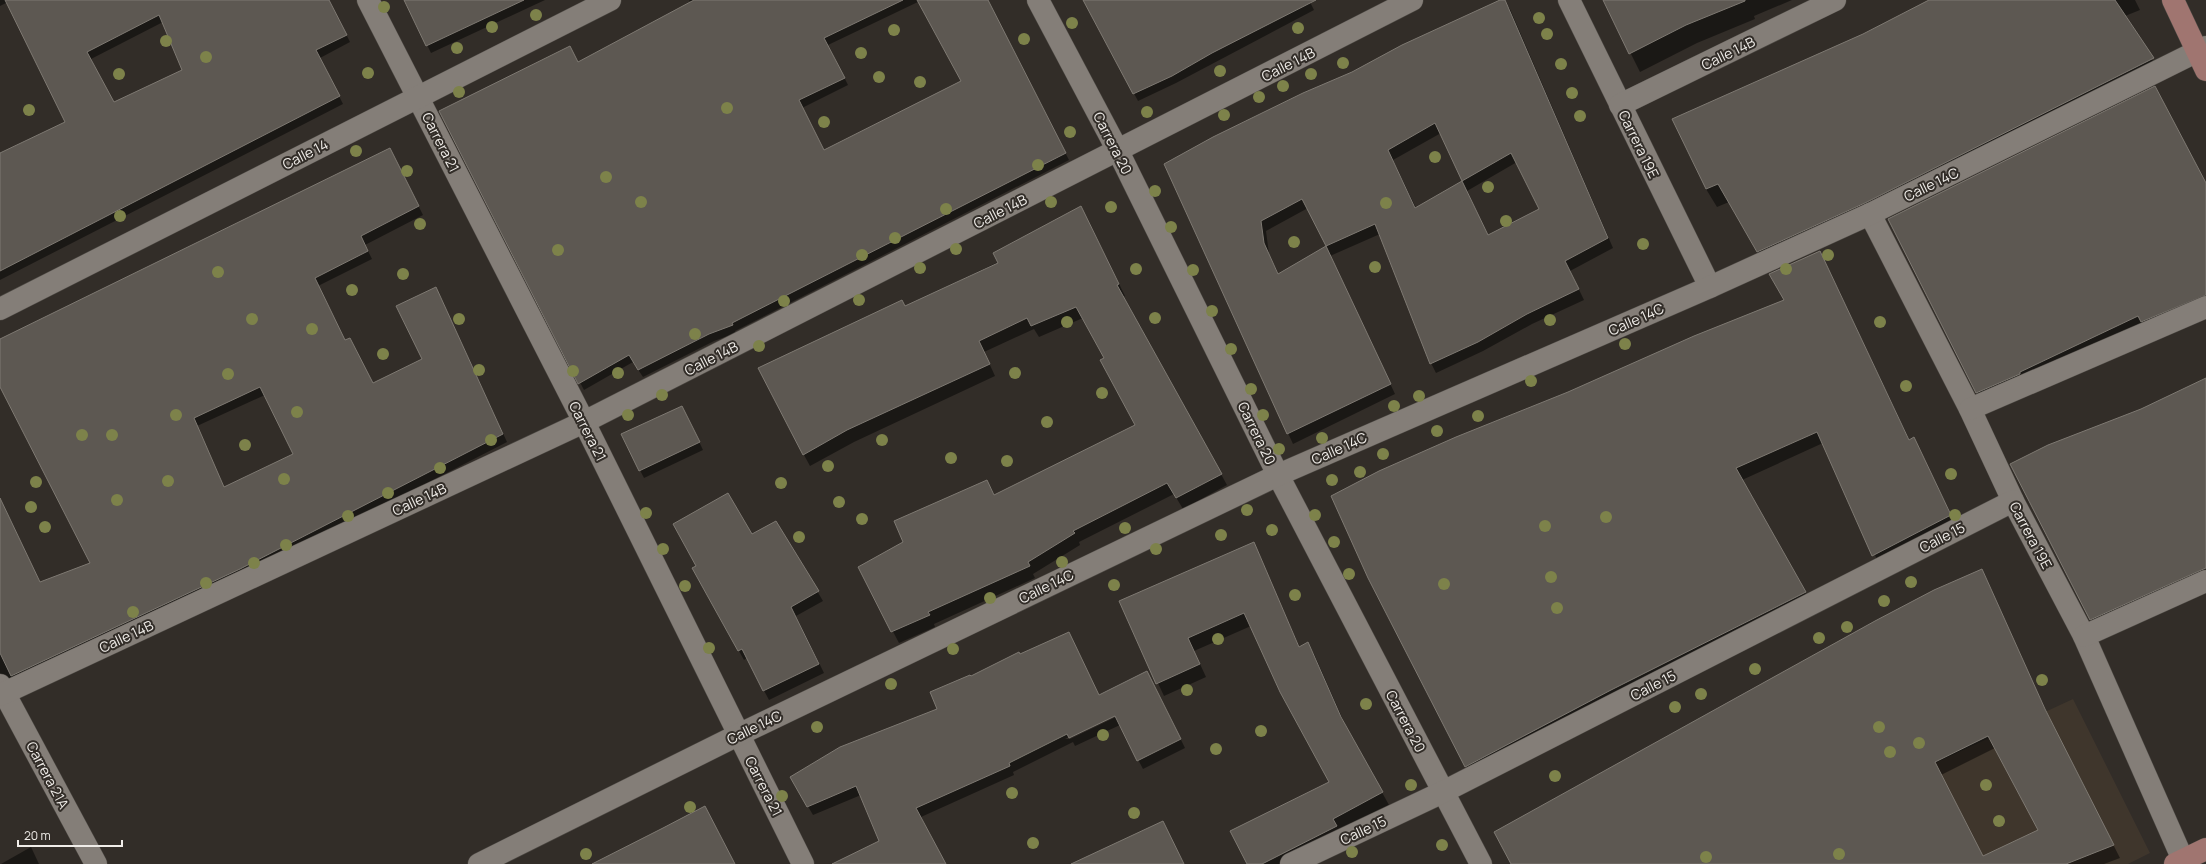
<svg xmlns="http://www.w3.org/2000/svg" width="2206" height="864" font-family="Manrope,sans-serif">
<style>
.built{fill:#3f362c}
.shadow{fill:#0007;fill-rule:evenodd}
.building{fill:#5d5852;stroke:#7e7972;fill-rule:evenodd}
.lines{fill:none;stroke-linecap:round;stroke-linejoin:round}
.street-casing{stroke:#4d4944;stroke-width:23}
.secondary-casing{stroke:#4d4944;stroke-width:23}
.street{stroke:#847e78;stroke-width:22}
.secondary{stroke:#a07570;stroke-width:22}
.tree{fill:#7d824a}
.labels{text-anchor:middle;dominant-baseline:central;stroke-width:4;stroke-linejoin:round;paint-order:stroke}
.street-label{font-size:14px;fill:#f0ede9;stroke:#322d28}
</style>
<rect width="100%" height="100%" fill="#322d28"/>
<polygon class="built" points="2073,699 2150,853 2128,864 1718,864"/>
<g class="shadow">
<path d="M0,0h329l21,42 -30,16 23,46 -343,176v-127l66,-30 -58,-121 -8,4zM163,22l20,49 -70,32 -22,-44z"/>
<polygon points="405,0 545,0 431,53"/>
<path d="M689,0h297l83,160 -334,171 1,2 -22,8 -71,36 -10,-15 -49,28 -144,-278 138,-49 113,-60zM920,1l43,81 -139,69 -22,-43 46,-23 -20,-40z"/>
<polygon points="1085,0 1309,0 1314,10 1176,83 1138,101"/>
<path d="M1502,0h2l6,9 103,239 -43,23 14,29 -52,24 -49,27 -47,22 -5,-10 -51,-129 -50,22 65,138 -102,50 -127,-280zM1441,133l22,48 -47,27 -23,-48zM1517,162l23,47 -52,27 -21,-45zM1308,208l19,39 -48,28 -10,-21 -3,-23z"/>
<polygon points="1604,0 1792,0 1754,16 1755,19 1697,43 1640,72"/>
<polygon points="1933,0 2135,0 2140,10 2125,16 2163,77 1768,270 1729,202 1717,207 1706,189 1863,35"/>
<polygon points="2155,87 2206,185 2206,315 1987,410 1977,392"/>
<path d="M394,157l29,58 -58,30 7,14 -54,27 27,56 28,42 50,-24 17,-64 67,146 -263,135 -228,107 -16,-3v-183l40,85 51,-20 -91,-178v-44zM265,395l29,59 -70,34 -27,-62z"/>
<polygon points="1087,219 1125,296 1123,297 1227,485 1183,509 1174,494 1079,542 1080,545 1033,574 1035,578 934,624 935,627 899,643 859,567 905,543 987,481 995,496 1137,425 1105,359 1083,318 1039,337 1034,329 984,352 995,376 854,442 810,466 804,455 905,307"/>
<polygon points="1820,252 1910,441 1914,439 1920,450 1957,527 1880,566 1823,443 1742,480 1811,603 1473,777 1466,766 1569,393 1785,300"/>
<polygon points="2206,378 2206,587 2099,635 2090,619 2141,410"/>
<polygon points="686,414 703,450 644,478 622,435"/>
<polygon points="776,522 823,601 796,616 824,673 769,700 747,658 744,660 693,569"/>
<polygon points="1253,543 1300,648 1308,644 1315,656 1348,731 1389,805 1340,831 1292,864 1248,864 1330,783 1251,626 1194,651 1206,677 1164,696 1120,602"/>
<path d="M1982,570l69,152 69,136 -16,6h-591zM1995,748l44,83 -56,26 -42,-82z"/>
<path d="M1152,681l33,67 -42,21 -23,-44 -45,21 -2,-4 -60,30 1,3 -93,42 24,47h-110l46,-23 -20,-46 -48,20 -22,-38zM1119,713l1,2 -50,24h-5z"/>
<polygon points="31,847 39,864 1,864"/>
</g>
<g class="building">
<path d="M5,0h324l18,35 -31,15 24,46 -340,175v-118l65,-31zM159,15l23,55 -68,32 -27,-50z"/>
<polygon points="404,0 524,0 426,46"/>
<polygon points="694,0 903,0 824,38 845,78 799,100 824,150 961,81 917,0 988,0 1066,153 732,323 733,325 709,334 638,370 629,355 578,384 439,111 570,46 578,62"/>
<polygon points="1083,0 1316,0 1212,53 1172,76 1133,94"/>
<path d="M1500,0h5l103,238 -43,23 14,28 -52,25 -49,28 -48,22 -55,-140 -49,22 65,138 -104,50 -123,-270 49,-27 90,-44 49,-21 50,-27zM1435,123l27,58 -47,27 -27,-58zM1511,153l28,56 -51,26 -26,-54zM1302,199l24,47 -48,28 -14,-31 -3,-22z"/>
<polygon points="1603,0 1745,0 1745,1 1686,25 1629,54"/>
<polygon points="1929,0 2115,0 2154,58 1865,203 1757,252 1718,184 1706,189 1672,119 1863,34"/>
<polygon points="2155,86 2206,183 2206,295 2141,322 2138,316 2020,372 2020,374 1976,393 1888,219"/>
<path d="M390,148l29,58 -58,30 7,15 -53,27 30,62 5,-2 23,45 49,-24 -26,-53 40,-19 67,147 -263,135 -229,107 -11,-23v-155l40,84 50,-19 -90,-176v-48zM260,387l33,67 -69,33 -30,-69z"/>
<polygon points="1081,206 1119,284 1117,285 1222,474 1176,498 1167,483 1073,531 1075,533 1028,562 1030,566 928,612 930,615 891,632 858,567 903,542 894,521 987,480 994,495 1135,425 1100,360 1104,358 1076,307 1031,326 1027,318 979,341 990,364 847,430 803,455 758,368 902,300 905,306 998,263 993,253"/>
<polygon points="1820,251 1909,440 1914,437 1951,515 1872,556 1817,432 1736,468 1806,592 1611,690 1465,767 1368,578 1331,496 1379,471 1456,437 1568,392 1694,336 1784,300 1769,274"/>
<polygon points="2206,378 2206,568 2090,620 2010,464 2048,445 2141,409"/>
<polygon points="682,406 700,442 639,471 621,434"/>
<polygon points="728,493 752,534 776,521 819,591 791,607 819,664 763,691 742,649 738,651 692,568 696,566 673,524"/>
<polygon points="1254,542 1299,647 1308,642 1341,717 1383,792 1333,819 1337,826 1262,864 1247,864 1230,831 1329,782 1280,692 1244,613 1188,638 1200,664 1156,684 1119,601"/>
<path d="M1982,569l63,140 69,136 -48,19h-555l-17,-32 381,-211 59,-31zM1988,736l50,94 -55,26 -48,-94z"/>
<polygon points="1069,632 1099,695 1147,671 1181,739 1137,761 1115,716 1069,738 1067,734 1009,763 1010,766 916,808 946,864 832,864 879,841 856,786 807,807 790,777 840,747 937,709 930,692 970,675 971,676 1019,652 1020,654"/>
<polygon points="705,806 735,864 592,864 663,828"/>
<polygon points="1163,821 1184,864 1071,864"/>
</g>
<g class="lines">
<g class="street-casing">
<g id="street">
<polyline points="368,0 584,422 803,864"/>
<polyline points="1038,0 1118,151 1278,475 1481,864"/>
<polyline points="1569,0 1710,287"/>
<polyline points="1620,105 1835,0"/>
<polyline points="1870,214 1970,409 2013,501 2084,636 2183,860"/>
<polyline points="0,309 610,0"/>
<polyline points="1970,409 2206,307"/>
<polyline points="2084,636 2206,581"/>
<polyline points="0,685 96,864"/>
<polyline points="0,695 584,422 1412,0"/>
<polyline points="479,864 738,735 1278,475 1710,287 1870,214 2206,47"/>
<polyline points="1291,864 1443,792 2013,501"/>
</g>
</g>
<g class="secondary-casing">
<g id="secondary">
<polyline points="2173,0 2206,70"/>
<polyline points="2175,864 2206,849"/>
</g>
</g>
<use href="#street" class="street"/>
<use href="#secondary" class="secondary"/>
</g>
<g class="tree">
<circle cx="384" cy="7" r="6"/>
<circle cx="536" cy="15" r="6"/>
<circle cx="1539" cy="18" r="6"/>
<circle cx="1072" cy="23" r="6"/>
<circle cx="492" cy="27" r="6"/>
<circle cx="1298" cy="28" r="6"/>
<circle cx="894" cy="30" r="6"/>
<circle cx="1547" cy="34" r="6"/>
<circle cx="1024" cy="39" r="6"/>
<circle cx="166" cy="41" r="6"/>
<circle cx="457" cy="48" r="6"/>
<circle cx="861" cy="53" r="6"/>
<circle cx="206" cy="57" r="6"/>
<circle cx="1343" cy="63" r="6"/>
<circle cx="1561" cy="64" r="6"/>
<circle cx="1220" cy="71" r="6"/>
<circle cx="368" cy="73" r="6"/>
<circle cx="119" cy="74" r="6"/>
<circle cx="1311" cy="74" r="6"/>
<circle cx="879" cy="77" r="6"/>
<circle cx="920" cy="82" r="6"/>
<circle cx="1283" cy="86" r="6"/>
<circle cx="459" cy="92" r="6"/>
<circle cx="1572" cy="93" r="6"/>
<circle cx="1259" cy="97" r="6"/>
<circle cx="727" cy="108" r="6"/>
<circle cx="29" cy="110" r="6"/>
<circle cx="1147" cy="112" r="6"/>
<circle cx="1224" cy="115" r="6"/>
<circle cx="1580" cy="116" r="6"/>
<circle cx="824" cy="122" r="6"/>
<circle cx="1070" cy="132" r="6"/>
<circle cx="356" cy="151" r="6"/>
<circle cx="1435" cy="157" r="6"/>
<circle cx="1038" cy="165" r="6"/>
<circle cx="407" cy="171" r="6"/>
<circle cx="606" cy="177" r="6"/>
<circle cx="1488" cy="187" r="6"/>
<circle cx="1155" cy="191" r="6"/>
<circle cx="641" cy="202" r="6"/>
<circle cx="1051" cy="202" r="6"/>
<circle cx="1386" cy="203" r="6"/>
<circle cx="1111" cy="207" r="6"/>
<circle cx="946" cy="209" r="6"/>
<circle cx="120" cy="216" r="6"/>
<circle cx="1506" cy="221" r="6"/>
<circle cx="420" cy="224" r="6"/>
<circle cx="1171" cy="227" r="6"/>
<circle cx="895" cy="238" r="6"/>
<circle cx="1294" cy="242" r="6"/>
<circle cx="1643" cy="244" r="6"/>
<circle cx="956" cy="249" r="6"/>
<circle cx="558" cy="250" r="6"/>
<circle cx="862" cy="255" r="6"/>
<circle cx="1828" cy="255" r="6"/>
<circle cx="1375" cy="267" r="6"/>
<circle cx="920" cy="268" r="6"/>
<circle cx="1136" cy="269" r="6"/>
<circle cx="1786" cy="269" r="6"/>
<circle cx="1193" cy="270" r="6"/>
<circle cx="218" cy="272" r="6"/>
<circle cx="403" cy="274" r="6"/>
<circle cx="352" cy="290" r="6"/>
<circle cx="859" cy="300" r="6"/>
<circle cx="784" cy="301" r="6"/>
<circle cx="1212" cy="311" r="6"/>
<circle cx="1155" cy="318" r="6"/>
<circle cx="252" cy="319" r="6"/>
<circle cx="459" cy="319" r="6"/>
<circle cx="1550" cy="320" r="6"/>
<circle cx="1067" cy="322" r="6"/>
<circle cx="1880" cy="322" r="6"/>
<circle cx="312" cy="329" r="6"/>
<circle cx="695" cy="334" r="6"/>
<circle cx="1625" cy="344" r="6"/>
<circle cx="759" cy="346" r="6"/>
<circle cx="1231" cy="349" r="6"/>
<circle cx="383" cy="354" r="6"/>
<circle cx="479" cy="370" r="6"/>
<circle cx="573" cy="371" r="6"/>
<circle cx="618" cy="373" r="6"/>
<circle cx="1015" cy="373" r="6"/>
<circle cx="228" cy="374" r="6"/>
<circle cx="1531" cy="381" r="6"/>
<circle cx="1906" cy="386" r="6"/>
<circle cx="1251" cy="389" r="6"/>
<circle cx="1102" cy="393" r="6"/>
<circle cx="662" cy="395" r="6"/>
<circle cx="1419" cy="396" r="6"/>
<circle cx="1394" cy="406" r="6"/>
<circle cx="297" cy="412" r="6"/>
<circle cx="176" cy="415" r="6"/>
<circle cx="628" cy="415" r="6"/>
<circle cx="1263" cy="415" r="6"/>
<circle cx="1478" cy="416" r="6"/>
<circle cx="1047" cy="422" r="6"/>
<circle cx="1437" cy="431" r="6"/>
<circle cx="82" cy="435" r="6"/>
<circle cx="112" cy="435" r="6"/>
<circle cx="1322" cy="438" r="6"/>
<circle cx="491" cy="440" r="6"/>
<circle cx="882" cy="440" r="6"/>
<circle cx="245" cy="445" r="6"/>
<circle cx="1279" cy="449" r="6"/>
<circle cx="1383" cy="454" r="6"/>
<circle cx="951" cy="458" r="6"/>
<circle cx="1007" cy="461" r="6"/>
<circle cx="828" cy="466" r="6"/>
<circle cx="440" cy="468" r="6"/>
<circle cx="1360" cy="472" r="6"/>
<circle cx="1951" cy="474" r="6"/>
<circle cx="284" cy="479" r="6"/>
<circle cx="1332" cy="480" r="6"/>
<circle cx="168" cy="481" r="6"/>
<circle cx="36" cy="482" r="6"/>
<circle cx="781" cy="483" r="6"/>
<circle cx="388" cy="493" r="6"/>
<circle cx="117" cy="500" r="6"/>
<circle cx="839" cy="502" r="6"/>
<circle cx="31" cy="507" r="6"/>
<circle cx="1247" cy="510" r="6"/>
<circle cx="646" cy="513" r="6"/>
<circle cx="1315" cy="515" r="6"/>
<circle cx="1955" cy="515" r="6"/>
<circle cx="348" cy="516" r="6"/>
<circle cx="1606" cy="517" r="6"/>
<circle cx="862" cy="519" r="6"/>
<circle cx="1545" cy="526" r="6"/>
<circle cx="45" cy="527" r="6"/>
<circle cx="1125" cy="528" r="6"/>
<circle cx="1272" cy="530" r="6"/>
<circle cx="1221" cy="535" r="6"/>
<circle cx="799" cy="537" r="6"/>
<circle cx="1334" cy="542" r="6"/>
<circle cx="286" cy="545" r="6"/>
<circle cx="663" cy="549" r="6"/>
<circle cx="1156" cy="549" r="6"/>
<circle cx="1062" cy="562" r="6"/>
<circle cx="254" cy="563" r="6"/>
<circle cx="1349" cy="574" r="6"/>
<circle cx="1551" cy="577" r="6"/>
<circle cx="1911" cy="582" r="6"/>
<circle cx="206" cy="583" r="6"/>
<circle cx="1444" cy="584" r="6"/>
<circle cx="1114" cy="585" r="6"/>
<circle cx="685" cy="586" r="6"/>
<circle cx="1295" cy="595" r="6"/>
<circle cx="990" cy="598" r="6"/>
<circle cx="1884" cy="601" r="6"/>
<circle cx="1557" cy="608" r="6"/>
<circle cx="133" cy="612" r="6"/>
<circle cx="1847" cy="627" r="6"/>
<circle cx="1819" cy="638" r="6"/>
<circle cx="1218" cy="639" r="6"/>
<circle cx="709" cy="648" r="6"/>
<circle cx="953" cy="649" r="6"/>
<circle cx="1755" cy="669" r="6"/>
<circle cx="2042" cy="680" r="6"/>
<circle cx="891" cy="684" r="6"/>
<circle cx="1187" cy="690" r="6"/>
<circle cx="1701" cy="694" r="6"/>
<circle cx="1366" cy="704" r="6"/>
<circle cx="1675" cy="707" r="6"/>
<circle cx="817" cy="727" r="6"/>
<circle cx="1879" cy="727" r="6"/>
<circle cx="1261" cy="731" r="6"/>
<circle cx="1103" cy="735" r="6"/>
<circle cx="1919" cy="743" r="6"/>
<circle cx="1216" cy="749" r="6"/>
<circle cx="1890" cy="752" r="6"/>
<circle cx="1555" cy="776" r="6"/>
<circle cx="1411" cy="785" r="6"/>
<circle cx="1986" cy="785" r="6"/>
<circle cx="1012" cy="793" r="6"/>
<circle cx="782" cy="796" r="6"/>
<circle cx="690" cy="807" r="6"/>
<circle cx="1134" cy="813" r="6"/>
<circle cx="1999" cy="821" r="6"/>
<circle cx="1033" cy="843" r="6"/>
<circle cx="1442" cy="845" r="6"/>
<circle cx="1352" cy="852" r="6"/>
<circle cx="586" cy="854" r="6"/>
<circle cx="1839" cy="854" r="6"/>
<circle cx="1706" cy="857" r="6"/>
</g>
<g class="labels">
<g class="street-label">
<text transform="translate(1728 53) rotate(-26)">Calle 14B</text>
<text transform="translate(1288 64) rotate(-27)">Calle 14B</text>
<text transform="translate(441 142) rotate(63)">Carrera 21</text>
<text transform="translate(1113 143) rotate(63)">Carrera 20</text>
<text transform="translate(1639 144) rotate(64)">Carrera 19E</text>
<text transform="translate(305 154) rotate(-27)">Calle 14</text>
<text transform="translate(1931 184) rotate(-26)">Calle 14C</text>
<text transform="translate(1000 211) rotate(-27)">Calle 14B</text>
<text transform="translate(1636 319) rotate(-24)">Calle 14C</text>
<text transform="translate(711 358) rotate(-27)">Calle 14B</text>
<text transform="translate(588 431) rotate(63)">Carrera 21</text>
<text transform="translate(1257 433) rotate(64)">Carrera 20</text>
<text transform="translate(1339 448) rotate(-24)">Calle 14C</text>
<text transform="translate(419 499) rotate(-25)">Calle 14B</text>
<text transform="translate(2031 535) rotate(62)">Carrera 19E</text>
<text transform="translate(1942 537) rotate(-27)">Calle 15</text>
<text transform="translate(1046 586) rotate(-26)">Calle 14C</text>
<text transform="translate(126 636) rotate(-25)">Calle 14B</text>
<text transform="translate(1653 685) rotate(-27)">Calle 15</text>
<text transform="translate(1406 721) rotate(62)">Carrera 20</text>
<text transform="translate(754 727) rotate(-26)">Calle 14C</text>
<text transform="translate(48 775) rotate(62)">Carrera 21A</text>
<text transform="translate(764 786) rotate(63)">Carrera 21</text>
<text transform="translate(1363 830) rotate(-25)">Calle 15</text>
</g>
</g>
<path d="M18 840v6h104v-6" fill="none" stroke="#f0ede9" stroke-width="2"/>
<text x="24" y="840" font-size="12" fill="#f0ede9" stroke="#322d28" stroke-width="3" paint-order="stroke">20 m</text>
</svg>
